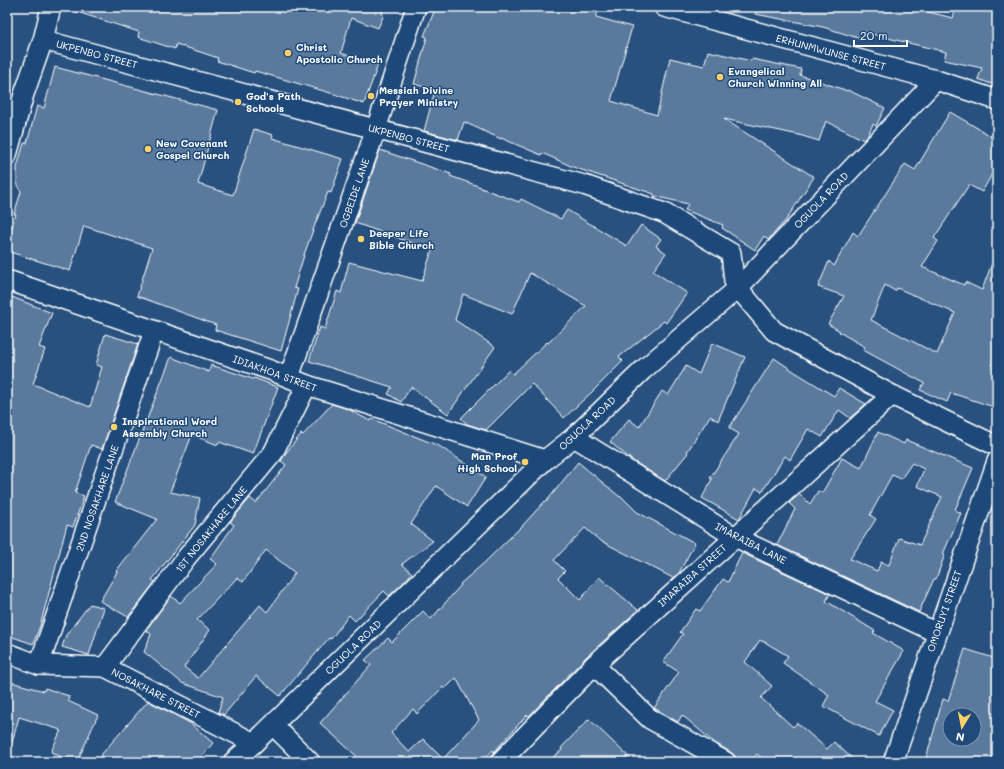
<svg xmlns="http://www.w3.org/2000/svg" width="1004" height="769" font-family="Mali,sans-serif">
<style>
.building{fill:#5a7a9d;stroke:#fff;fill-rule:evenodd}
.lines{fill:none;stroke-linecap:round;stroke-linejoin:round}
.minor-casing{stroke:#fff;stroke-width:22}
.minor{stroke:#1f4a7a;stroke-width:19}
.poi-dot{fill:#ffd166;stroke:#1f4a7a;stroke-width:1.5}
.labels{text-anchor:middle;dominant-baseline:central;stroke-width:3;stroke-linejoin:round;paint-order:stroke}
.poi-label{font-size:10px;font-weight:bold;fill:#fff;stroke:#1f4a7a;text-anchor:start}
.street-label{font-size:10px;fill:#fff;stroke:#1f4a7a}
</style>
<rect width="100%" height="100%" fill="#28517f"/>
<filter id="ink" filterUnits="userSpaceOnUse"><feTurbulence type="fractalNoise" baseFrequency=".025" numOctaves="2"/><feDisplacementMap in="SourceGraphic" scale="8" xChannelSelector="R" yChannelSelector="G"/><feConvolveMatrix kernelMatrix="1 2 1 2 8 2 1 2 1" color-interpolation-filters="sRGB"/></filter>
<g filter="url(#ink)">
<g class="building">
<polygon points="72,7 382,7 383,17 378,28 351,18 341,53 378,65 364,104 334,94 255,71 254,73 217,61 218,58 176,44 175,49 138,37 139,32 71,10"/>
<polygon points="436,7 600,7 596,17 632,27 611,101 657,115 670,58 704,66 708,51 751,61 752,59 801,69 800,75 848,91 848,90 885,108 876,126 873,124 867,137 864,140 826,121 819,141 799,135 724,119 814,177 786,220 768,240 764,236 755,250 722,228 723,225 685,210 688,204 654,196 654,194 573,167 542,153 541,155 501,138 501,139 464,122 458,140 424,131 435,90 414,84 427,37 424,36"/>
<polygon points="756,7 908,7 953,18 956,7 997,7 997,86 978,79 982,68 944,60 946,52 863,32 861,39 823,27 755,14"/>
<polygon points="55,67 218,110 198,184 233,195 254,129 273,135 272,138 343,159 331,193 328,192 316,222 305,252 294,288 298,289 281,351 215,330 216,325 137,296 152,248 84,226 70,271 7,251 7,243 16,214 14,214 21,192 17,183 17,167 24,143 27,143 37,106 44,108"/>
<path d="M950,112l41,24 -1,1 7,5v23l-15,27 -13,-7 -35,53 4,3 -16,26 42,18 1,-3 17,8 13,-35h2v153l-46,-15 -4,9 -27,-12 4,-7 -61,-33 2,-3 -26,-15 1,-1 -12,-7 16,-28 -26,-9 11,-26 5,5 19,-34 5,4 47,-72 10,6zM885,285l10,6 2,-3 58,25 -18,41 -66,-34z"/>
<polygon points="380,150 451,174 450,176 481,187 481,188 519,202 521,199 561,219 567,210 627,246 641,225 661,239 656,246 666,253 653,271 687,293 666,323 664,321 619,357 623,361 593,391 564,418 532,384 486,430 467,424 461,418 509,370 513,374 547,342 548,343 586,306 530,273 512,314 463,294 455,320 495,347 448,414 411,387 401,402 388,394 392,387 309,361 320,327 325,329 337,291 341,293 349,262 422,281 432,250 355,223"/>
<polygon points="7,295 52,313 39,347 45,349 33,384 90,407 102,367 96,365 105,334 138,344 102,449 91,445 75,493 84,496 73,527 67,525 40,626 33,644 7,635"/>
<polygon points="712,343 745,357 718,421 710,416 687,452 688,453 665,481 633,461 610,442 629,419 639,427 662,391 668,395 686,366 699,374"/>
<polygon points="171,357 209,372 211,365 253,379 254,378 278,387 253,454 219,442 218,445 192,435 170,492 200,498 195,525 152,580 155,582 128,617 100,601 117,572 116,571 157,519 115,502"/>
<polygon points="774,358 795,372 834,396 839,388 866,404 850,418 839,410 822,437 808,429 790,460 785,456 762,492 756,488 739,519 702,498 712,479 710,478 739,434 729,428"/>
<path d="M332,404l16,5 22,12 2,-2 67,27 47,31 -19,30 -31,-21 -25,38 22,17 -31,23 10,9 -10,11 -13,12 -5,-5 -29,30 -6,-6 -18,24 -2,-1 -49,58 -24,-20 -32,39 -6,-3 5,-15 -41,-14 -38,-31 7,-18 -5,-4 25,-34 9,7 37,-39 -7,-5 24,-34 -4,-3 20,-24 6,5 30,-38 -5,-4 4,-7 16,-20 2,1zM266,550l29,23 -28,39 -7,-7 -62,73 -14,-11 26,-37 -13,-10 40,-42 6,4z"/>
<path d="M878,432l26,12 2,-4 67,28 -18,42 6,3 -18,41h2l-9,25h-2l-15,33 -142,-67 18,-36 -6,-6 11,-9 10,10 8,-13 4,2 20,-35 19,10zM912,463l12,6 -7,17 25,11 -22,48 -21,-7 -10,27 -8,-3 -4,9 -27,-12 26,-40 -6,-4 22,-40 9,4z"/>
<path d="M578,462l42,35 1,-1 16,16 58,31 -16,30 -6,5 -74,-38 -14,-12 -31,32 11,11 -7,7 22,22 19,-23 39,33 -52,47 -57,59 -2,-1 -33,37 -1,-2 -11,12h-119l-43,-39 51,-58 -6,-5 23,-22 4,4 31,-31 8,8 30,-34 -1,-1 24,-21 39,-38 22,-24 1,1zM456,678l23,42 -36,39 -20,-20 -14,13 -18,-19 22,-24 4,5 26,-27 2,2z"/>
<polygon points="742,553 830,594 826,601 875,631 873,633 904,651 875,701 893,710 879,736 823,706 829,695 783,663 788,656 763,641 763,642 760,640 745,662 772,686 761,698 793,727 797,723 827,749 834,742 856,762 767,762 757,754 751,762 737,762 736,757 732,753 712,741 682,715 678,722 654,708 679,672 663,662 683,634 680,632 696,609 700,611 723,579 728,582"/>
<polygon points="90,604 104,608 89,655 62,647 66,635"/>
<path d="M965,649l32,10v103h-72l18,-63 5,2zM950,715h24v24h-24z"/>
<polygon points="7,681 44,691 45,688 69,696 68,701 98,715 77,762 72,762 51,752 61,730 19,717 11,746 7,745"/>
<polygon points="148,701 190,723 213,743 197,762 108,762 100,756"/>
<polygon points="589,719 634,762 547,762 562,750 561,748"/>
</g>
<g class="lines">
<g class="minor-casing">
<g id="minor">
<polyline points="664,7 936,80 997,100"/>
<polyline points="43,40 584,185 664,213 731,253 734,281 738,288 774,331 892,395 997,446"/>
<polyline points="7,155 24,94 43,40 51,7"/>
<polyline points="7,280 270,370 307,385 545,460"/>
<polyline points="289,377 376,129 416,7"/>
<polyline points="574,437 735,537 937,633"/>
<polyline points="7,653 39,665 105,667 254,743"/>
<polyline points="39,665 154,331"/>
<polyline points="594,665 650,719 726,762"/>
<polyline points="105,667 186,558 273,453 307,385"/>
<polyline points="273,725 310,762"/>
<polyline points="233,762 254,743 545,460 574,437 643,370 738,288 936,80"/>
<polyline points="500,762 594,665 892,395"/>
<polyline points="893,762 997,461"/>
</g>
</g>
<use href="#minor" class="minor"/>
</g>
</g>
<g class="poi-dot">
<circle cx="288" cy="53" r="4"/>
<circle cx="720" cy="77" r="4"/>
<circle cx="371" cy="96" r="4"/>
<circle cx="238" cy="102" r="4"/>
<circle cx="148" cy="149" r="4"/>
<circle cx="361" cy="239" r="4"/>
<circle cx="114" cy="427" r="4"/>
<circle cx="525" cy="462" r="4"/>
</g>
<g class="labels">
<g class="poi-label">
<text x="296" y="47">Christ<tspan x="296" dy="12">Apostolic Church</tspan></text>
<text x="728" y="71">Evangelical<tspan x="728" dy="12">Church Winning All</tspan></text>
<text x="379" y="90">Messiah Divine<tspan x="379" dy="12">Prayer Ministry</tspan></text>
<text x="246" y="96">God's Path<tspan x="246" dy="12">Schools</tspan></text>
<text x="156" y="143">New Covenant<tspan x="156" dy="12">Gospel Church</tspan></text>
<text x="369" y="233">Deeper Life<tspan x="369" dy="12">Bible Church</tspan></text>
<text x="122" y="421">Inspirational Word<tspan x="122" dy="12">Assembly Church</tspan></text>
<text x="517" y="456" text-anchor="end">Man Prof<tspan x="517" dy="12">High School</tspan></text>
</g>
<g class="street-label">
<text transform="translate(831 52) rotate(15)">ERHUNMWUNSE STREET</text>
<text transform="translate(97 54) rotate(15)">UKPENBO STREET</text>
<text transform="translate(409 138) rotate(15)">UKPENBO STREET</text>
<text transform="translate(354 193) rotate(-71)">OGBEIDE LANE</text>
<text transform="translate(821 200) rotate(-46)">OGUOLA ROAD</text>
<text transform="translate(275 373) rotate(20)">IDIAKHOA STREET</text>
<text transform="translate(587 423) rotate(-43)">OGUOLA ROAD</text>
<text transform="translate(97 498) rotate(-71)">2ND NOSAKHARE LANE</text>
<text transform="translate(211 529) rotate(-51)">1ST NOSAKHARE LANE</text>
<text transform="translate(751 543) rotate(27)">IMARAIBA LANE</text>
<text transform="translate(692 575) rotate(-42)">IMARAIBA STREET</text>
<text transform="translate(944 611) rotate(-71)">OMORUYI STREET</text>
<text transform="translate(353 647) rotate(-44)">OGUOLA ROAD</text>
<text transform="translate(156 693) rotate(27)">NOSAKHARE STREET</text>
</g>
</g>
<rect width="1004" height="769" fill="none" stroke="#1f4a7a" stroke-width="24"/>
<rect x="12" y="12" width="980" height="745" fill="none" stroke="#fff" stroke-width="1.5" filter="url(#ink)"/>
<g transform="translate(962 727) rotate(190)"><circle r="19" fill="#1f4a7a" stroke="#7992af"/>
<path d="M0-3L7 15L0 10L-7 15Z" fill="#ffd166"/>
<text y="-6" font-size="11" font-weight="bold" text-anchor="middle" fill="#ffffff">N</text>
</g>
<path d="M854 40v6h53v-6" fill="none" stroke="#ffffff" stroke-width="2"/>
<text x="860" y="40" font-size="12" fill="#ffffff" stroke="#1f4a7a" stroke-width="3" paint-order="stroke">20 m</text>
</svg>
